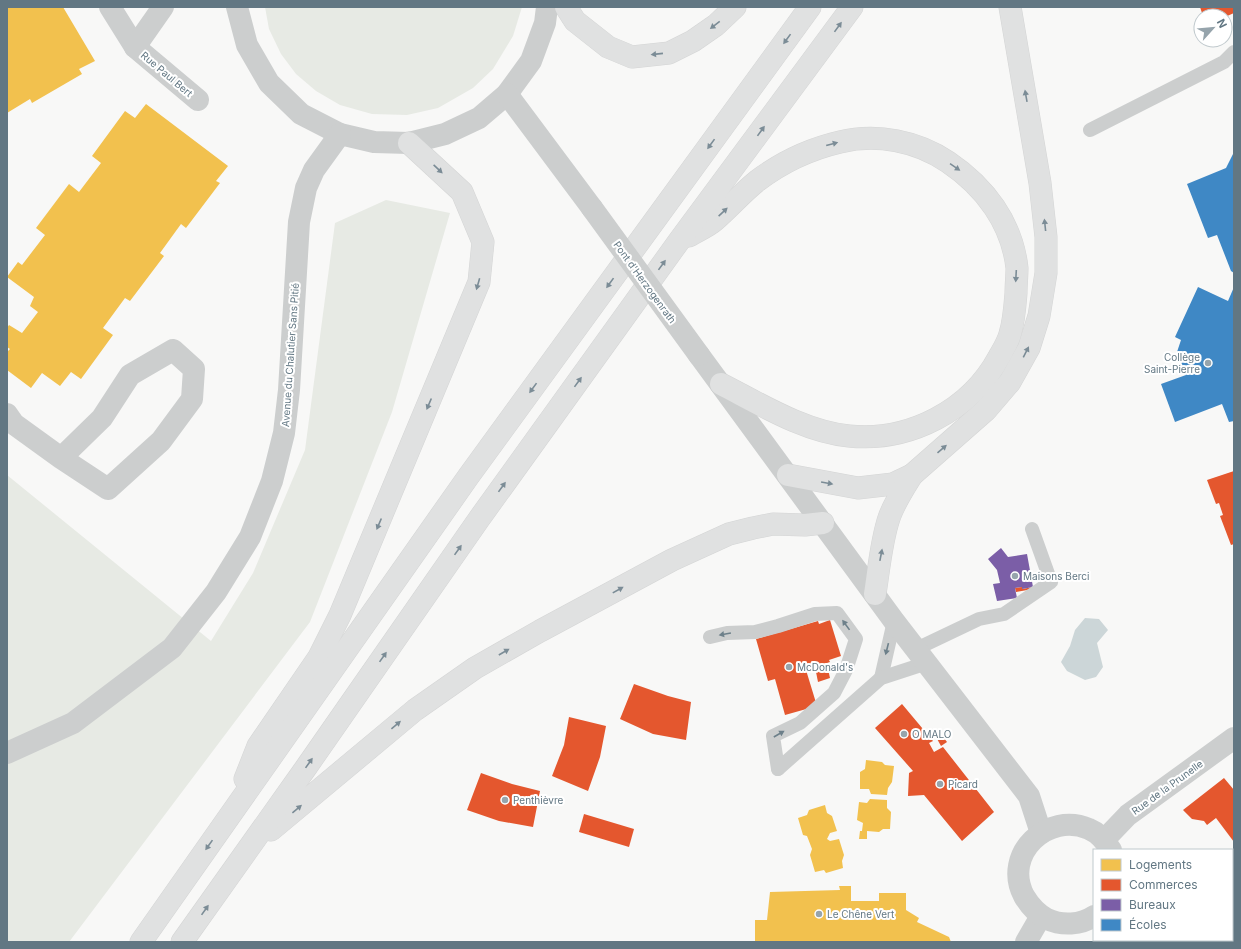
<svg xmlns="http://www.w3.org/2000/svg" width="1241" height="949" font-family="Inter,sans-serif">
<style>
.green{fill:#e7eae4}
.water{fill:#ccd6d8}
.homes{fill:#f2c14e}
.shops{fill:#e4572e}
.offices{fill:#7b5ea7}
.schools{fill:#3f88c5}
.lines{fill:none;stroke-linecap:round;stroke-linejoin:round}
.trunk-casing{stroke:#d4d5d5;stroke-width:23}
.service{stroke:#cccece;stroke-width:14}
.minor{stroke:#cccece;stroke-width:22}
.tertiary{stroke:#cccece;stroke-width:22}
.trunk{stroke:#e0e1e1;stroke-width:22}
.tertiary-bridge{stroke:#cccece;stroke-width:22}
.oneway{fill:#7b8c96}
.oneway2{fill:#6d808a}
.poi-dot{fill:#96a4ac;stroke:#fff;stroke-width:1.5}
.labels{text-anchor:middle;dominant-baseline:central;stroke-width:4;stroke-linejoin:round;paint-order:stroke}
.street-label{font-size:10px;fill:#627783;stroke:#fff}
.poi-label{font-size:10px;fill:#627783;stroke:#fff;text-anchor:start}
</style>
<rect width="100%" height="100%" fill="#f8f8f7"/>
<g class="green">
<polygon points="265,7 522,7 513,36 493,69 473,88 438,108 407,115 372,114 340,105 316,91 296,74 281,54 269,29"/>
<polygon points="386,200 450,213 392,412 310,622 69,942 7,942 7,475 211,641 253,573 305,450 335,223"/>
</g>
<polygon class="water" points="1085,618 1099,619 1108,630 1097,643 1103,667 1096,677 1085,680 1067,671 1061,662 1070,646 1075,630"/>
<g class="homes">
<polygon points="7,7 63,7 95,61 79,69 82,74 32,103 30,99 7,113"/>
<polygon points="146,104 228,166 216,181 220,183 186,228 181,224 160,253 164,256 130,301 125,298 103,328 113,335 81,379 71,372 60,386 42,373 31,388 7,370 7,352 10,349 7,347 7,328 9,325 22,333 38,312 30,306 34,297 7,277 18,262 22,265 45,235 36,228 69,184 79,192 101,163 92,156 125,111 135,118"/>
<polygon points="866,760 882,762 885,765 894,766 892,782 888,788 887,795 871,794 869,789 860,789 860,772 865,769"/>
<polygon points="870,799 887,800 887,808 891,812 890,829 883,829 879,832 867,831 867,839 859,839 860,831 862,831 863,823 857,820 859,802 867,803"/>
<polygon points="825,805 827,813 832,816 837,831 830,833 827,839 830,841 839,839 844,855 842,861 843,868 826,873 824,870 815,872 810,855 812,849 807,836 803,835 798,818 807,815 809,810"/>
<polygon points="839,886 851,886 851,901 879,901 879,893 906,893 906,910 919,918 917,922 949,937 951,942 755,942 755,920 767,920 770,892 840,890"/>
</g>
<g class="shops">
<polygon points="1200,7 1234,7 1234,13 1225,17 1203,16"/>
<polygon points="1234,471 1234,544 1231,545 1220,516 1223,515 1219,503 1216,504 1207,480"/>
<polygon points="1022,587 1022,589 1033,587 1033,589 1016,592 1015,588"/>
<polygon points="830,620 841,656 829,660 830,662 806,670 817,706 785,715 775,679 768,681 756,639 818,621 819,624"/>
<polygon points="828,669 830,678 818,682 816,672"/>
<polygon points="634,684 668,696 691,702 686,740 653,734 620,719"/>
<polygon points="902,704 933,741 929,743 934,752 943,747 994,812 962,841 924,795 908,796 909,773 913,771 875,728"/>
<polygon points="569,717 606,726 600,757 588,791 552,776 564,745"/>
<polygon points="941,734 947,742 941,746 936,737"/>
<polygon points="481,773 512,784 540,791 533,827 499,821 467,810"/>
<polygon points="1224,778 1234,790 1234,842 1216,818 1207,825 1204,821 1192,819 1183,810"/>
<polygon points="584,814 634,829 629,847 579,832"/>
</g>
<polygon class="offices" points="1001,548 1008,557 1027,554 1033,587 1022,589 1022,587 1015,588 1017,598 997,601 993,584 1000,583 997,570 988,559"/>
<g class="schools">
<polygon points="1234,152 1234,273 1231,271 1217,235 1208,238 1187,184 1226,168"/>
<polygon points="1198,287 1228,301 1234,287 1234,421 1229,422 1222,404 1175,422 1161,384 1186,375 1177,352 1181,340 1175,337"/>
</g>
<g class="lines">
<g class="trunk-casing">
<g id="trunk">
<polyline points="566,7 575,21 608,47 632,57 669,53 693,41 716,25 735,7"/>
<path d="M689,236c8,-5 18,-9 25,-15 15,-13 28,-28 43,-40 25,-19 53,-32 83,-39 37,-9 77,-1 108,20 37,25 64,61 69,106 0,8 -1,17 -1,25 -1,13 -2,28 -6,41 -2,8 -7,16 -11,23 -29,54 -90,85 -150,79 -44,-4 -89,-32 -128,-52"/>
<polyline points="788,475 858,488 893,484 912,475 986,410 1010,382 1029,348 1039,316 1046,273 1046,237 1040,183 1010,7"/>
<path d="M875,594c4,-25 6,-52 14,-76 5,-15 15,-30 23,-43"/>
<polyline points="245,779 258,746 319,657 340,615 479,282 483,242 462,192 409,143"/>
<polyline points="271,830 415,710 475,668 540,631 672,560 729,534 753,528 773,524 805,525 823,523"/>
<polyline points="141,942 468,477 810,7"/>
<polyline points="182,942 305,769 479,519 679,241 852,7"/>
</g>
</g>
<g class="service">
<polyline points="1090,130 1224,62 1234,52"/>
<polyline points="710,637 727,633 755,632 778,626 815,614 837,613 856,639 846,670 834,693 800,723 773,736 778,769"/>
<polyline points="916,649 979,619 1004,614 1051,582 1032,529"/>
<polyline points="881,678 894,621"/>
<polyline points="778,769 881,678 927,663"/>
</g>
<g class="minor">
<polyline points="110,7 135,47 198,100"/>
<polyline points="135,47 163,7"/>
<polyline points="7,414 14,424 61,458 108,489 161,441 192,399 194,369 173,350 130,375 102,418 61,458"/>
<polyline points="1026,942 1041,916"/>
</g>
<g class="tertiary">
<polyline points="237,7 247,45 269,83 301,114 340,134 374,142 409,143 445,134 479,118 507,94 531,61 545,23 547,7"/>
<polyline points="507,94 592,208"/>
<polyline points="699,355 894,621 1029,796 1041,833"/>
<polyline points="7,753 73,723 172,648 216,592 250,537 272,481 284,433 289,390 299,222 306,188 314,170 340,134"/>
<polyline points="1104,840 1128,815 1234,738"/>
<path d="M1094,916c-13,9 -32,10 -47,3 -10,-5 -17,-13 -23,-23 -22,-42 24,-85 65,-67 10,4 17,13 22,21"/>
<polyline points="1128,940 1130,942"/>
</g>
<use href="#trunk" class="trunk"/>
<polyline class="tertiary-bridge" points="592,208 699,355"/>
</g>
<defs><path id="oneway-solid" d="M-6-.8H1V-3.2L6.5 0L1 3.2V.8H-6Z"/></defs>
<g class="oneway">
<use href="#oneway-solid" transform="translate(715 25) rotate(142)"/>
<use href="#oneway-solid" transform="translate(838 27) rotate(-54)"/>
<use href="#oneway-solid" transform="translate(787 39) rotate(126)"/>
<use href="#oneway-solid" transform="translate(657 54) rotate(174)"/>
<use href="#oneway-solid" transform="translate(1026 96) rotate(-100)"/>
<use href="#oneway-solid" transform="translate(761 131) rotate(-54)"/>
<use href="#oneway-solid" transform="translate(711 144) rotate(126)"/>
<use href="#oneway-solid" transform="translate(832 144) rotate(-15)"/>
<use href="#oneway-solid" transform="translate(955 167) rotate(34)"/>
<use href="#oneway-solid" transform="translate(438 169) rotate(43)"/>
<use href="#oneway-solid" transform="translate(723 212) rotate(-43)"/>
<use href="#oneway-solid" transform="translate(1045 225) rotate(-96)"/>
<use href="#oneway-solid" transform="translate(662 265) rotate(-54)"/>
<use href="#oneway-solid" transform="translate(1016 276) rotate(93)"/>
<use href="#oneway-solid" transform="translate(610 283) rotate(126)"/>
<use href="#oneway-solid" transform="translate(478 284) rotate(106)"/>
<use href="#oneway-solid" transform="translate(1026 352) rotate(-63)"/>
<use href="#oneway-solid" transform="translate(578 382) rotate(-54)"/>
<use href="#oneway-solid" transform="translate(533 388) rotate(126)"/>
<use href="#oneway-solid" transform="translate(429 404) rotate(113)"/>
<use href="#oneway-solid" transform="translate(942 449) rotate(-41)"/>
<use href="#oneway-solid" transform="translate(827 483) rotate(10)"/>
<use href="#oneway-solid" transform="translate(502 487) rotate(-54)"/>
<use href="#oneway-solid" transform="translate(379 524) rotate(113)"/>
<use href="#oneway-solid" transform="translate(458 550) rotate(-55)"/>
<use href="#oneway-solid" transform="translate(881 555) rotate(-79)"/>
<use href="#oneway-solid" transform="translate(618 590) rotate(-29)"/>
<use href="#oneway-solid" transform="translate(504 652) rotate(-30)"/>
<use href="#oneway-solid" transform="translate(383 657) rotate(-55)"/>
<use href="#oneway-solid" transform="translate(396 725) rotate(-40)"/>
<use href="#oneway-solid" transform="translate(309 763) rotate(-55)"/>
<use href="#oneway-solid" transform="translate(297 809) rotate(-40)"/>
<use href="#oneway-solid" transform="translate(209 845) rotate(125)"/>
<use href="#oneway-solid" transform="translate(205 910) rotate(-55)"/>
</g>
<g class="oneway2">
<use href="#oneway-solid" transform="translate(846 625) rotate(-126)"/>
<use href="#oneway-solid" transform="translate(725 634) rotate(170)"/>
<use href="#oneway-solid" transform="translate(887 649) rotate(104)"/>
<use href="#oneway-solid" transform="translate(779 734) rotate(-30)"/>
</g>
<g class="poi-dot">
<circle cx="1208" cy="363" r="4"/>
<circle cx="1015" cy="576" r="4"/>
<circle cx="789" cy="667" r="4"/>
<circle cx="904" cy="734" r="4"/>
<circle cx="940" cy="784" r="4"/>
<circle cx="505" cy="800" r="4"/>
<circle cx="819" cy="914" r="4"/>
</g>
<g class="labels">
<g class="street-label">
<text transform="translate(167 74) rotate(40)">Rue Paul Bert</text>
<text transform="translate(645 282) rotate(54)">Pont d'Herzogenrath</text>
<text transform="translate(290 355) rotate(-86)">Avenue du Chalutier Sans Pitié</text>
<text transform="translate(1167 787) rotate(-36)">Rue de la Prunelle</text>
</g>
<g class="poi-label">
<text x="1200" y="357" text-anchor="end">Collège<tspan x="1200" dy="12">Saint-Pierre</tspan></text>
<text x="1023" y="576">Maisons Berci</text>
<text x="797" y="667">McDonald's</text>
<text x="912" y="734">O MALO</text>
<text x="948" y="784">Picard</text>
<text x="513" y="800">Penthièvre</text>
<text x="827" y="914">Le Chêne Vert</text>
</g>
</g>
<rect width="1241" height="949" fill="none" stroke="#627783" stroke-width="16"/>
<rect x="1093" y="849" width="140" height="92" fill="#ffffff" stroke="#c0c9cd"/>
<rect x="1101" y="859" width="20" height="12" fill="#f2c14e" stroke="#c0c9cd"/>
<text x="1129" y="869" font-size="12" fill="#627783">Logements</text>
<rect x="1101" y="879" width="20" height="12" fill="#e4572e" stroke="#c0c9cd"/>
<text x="1129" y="889" font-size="12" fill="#627783">Commerces</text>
<rect x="1101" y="899" width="20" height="12" fill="#7b5ea7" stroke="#c0c9cd"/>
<text x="1129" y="909" font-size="12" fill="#627783">Bureaux</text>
<rect x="1101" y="919" width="20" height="12" fill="#3f88c5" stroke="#c0c9cd"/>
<text x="1129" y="929" font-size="12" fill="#627783">Écoles</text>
<g transform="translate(1213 28) rotate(63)"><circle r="19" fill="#ffffff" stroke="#c0c9cd"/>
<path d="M0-3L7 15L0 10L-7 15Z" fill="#96a4ac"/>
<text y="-6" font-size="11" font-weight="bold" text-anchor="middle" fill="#627783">N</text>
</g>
</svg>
